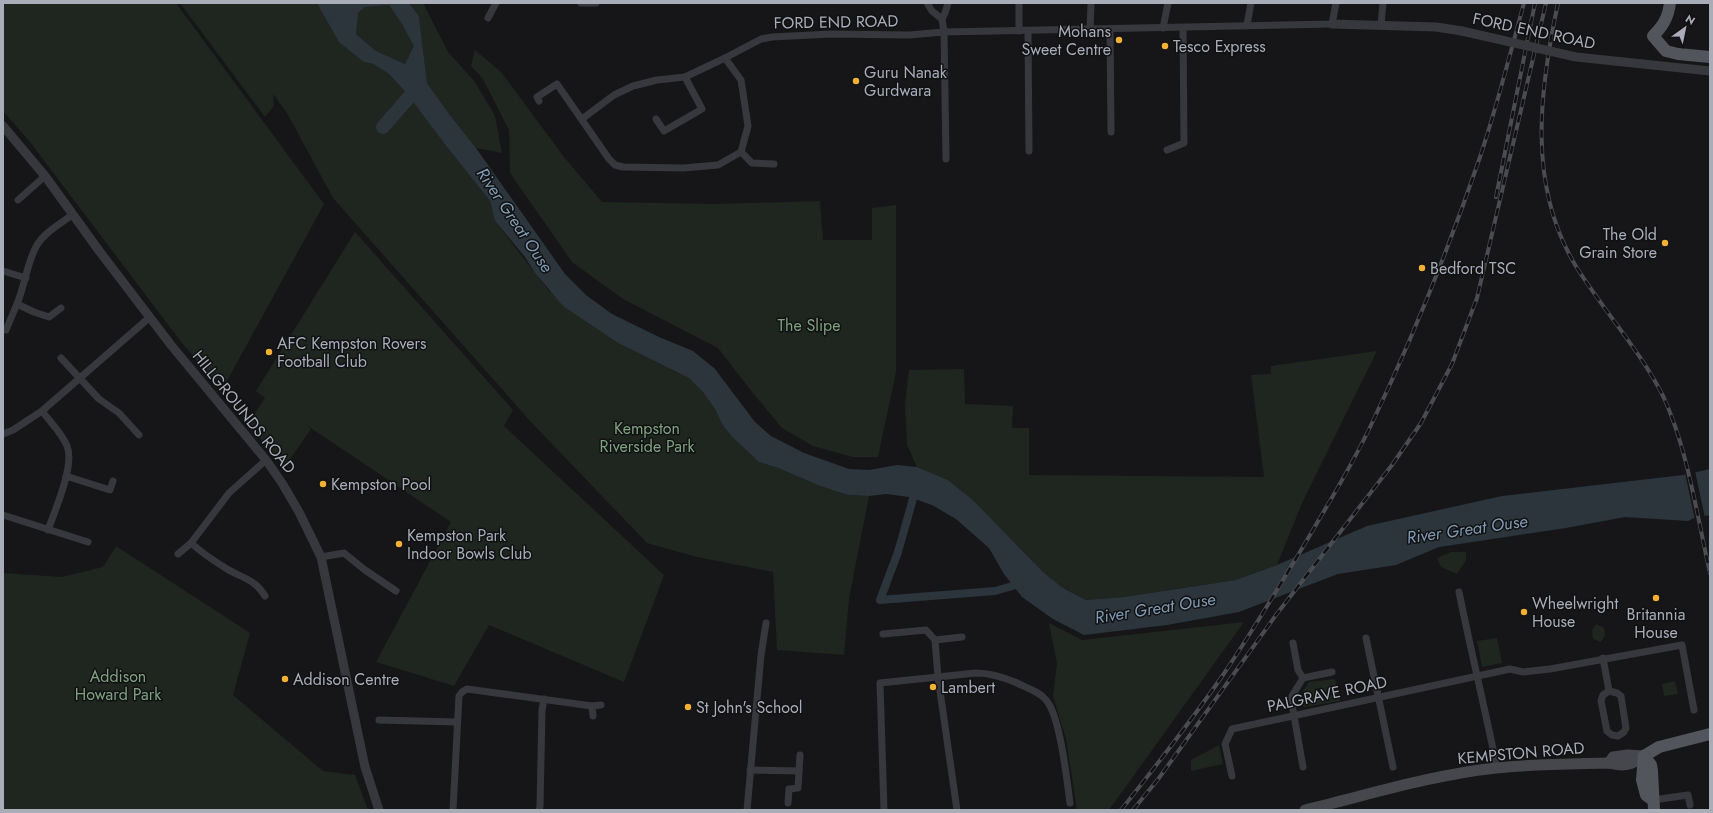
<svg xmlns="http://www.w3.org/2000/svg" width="1713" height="813" font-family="Jost,sans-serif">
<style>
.green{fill:#1e261f}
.water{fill:#2c353c;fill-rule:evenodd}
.pier{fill:#161618}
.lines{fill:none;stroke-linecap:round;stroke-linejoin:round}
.canal{stroke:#2c353c;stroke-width:8}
.river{stroke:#2c353c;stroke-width:14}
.minor{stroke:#37383d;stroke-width:7}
.tertiary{stroke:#37383d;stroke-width:9}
.secondary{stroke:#45474d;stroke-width:11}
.primary{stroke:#53555c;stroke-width:12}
.rail-casing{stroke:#4a4c52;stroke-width:4}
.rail{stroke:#111113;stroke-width:2.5;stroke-dasharray:8;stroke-linecap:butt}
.tertiary-bridge{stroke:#37383d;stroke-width:9}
.poi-dot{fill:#f2b134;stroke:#111113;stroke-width:1.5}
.labels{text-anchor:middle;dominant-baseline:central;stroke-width:3;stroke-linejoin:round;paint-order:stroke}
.street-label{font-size:16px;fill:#a8adb8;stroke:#111113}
.poi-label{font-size:16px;fill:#a8adb8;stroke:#111113;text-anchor:start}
.park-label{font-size:16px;fill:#7fa381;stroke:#111113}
.water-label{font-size:17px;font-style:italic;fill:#7f9bb3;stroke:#111113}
</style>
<rect width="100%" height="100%" fill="#161618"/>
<g class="green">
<polygon points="3,3 176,3 324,204 222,390 182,343 30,142 3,111"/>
<polygon points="180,3 317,3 364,62 373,64 389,74 408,95 443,142 490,201 495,221 549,291 618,343 689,378 703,392 715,409 722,424 732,437 759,462 778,468 820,486 848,495 869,496 849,599 844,655 777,650 773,572 697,557 647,543 530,421 333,198 287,113 273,94 274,106 265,117"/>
<polygon points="409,3 423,3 448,52 475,82 495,116 502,153 476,148 450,115 427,83 419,16"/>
<polygon points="389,5 402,23 415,46 405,64 376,51 356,34 357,13 365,7"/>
<polygon points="475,50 502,73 564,157 602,202 714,204 820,201 823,240 872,240 872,208 896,205 896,372 878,457 853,457 813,446 782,428 752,392 718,348 623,299 572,262 510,173 509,130 483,79 471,66"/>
<polygon points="355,232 513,410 504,426 664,575 624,682 489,625 454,686 376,662 451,522 305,424 311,429 284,468 248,423 265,398 256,391"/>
<polygon points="1377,351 1302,503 1277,565 1236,580 1124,597 1086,600 1063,588 1043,572 974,501 948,480 917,467 907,445 905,403 909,370 964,369 965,404 1013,406 1012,428 1029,428 1029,475 1264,477 1251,375 1271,374 1271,366"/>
<polygon points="116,546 250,633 233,695 323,771 355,775 368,810 3,810 3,573 62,577 103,567"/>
<polygon points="1451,552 1466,552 1466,560 1457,574 1441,567 1437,558"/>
<polygon points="1244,622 1109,810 1077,810 1066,739 1053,696 1057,664 1049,623 1082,640"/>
<polygon points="1596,624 1604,628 1605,635 1601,642 1593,639 1592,630"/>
<polygon points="1497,638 1502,663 1482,667 1477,641"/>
<polygon points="1335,679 1340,701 1304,707 1299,697 1309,682"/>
<polygon points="1675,681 1678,694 1664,696 1662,684"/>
<polygon points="1219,745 1223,764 1191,771 1191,760"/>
</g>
<path class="water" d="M317,3h92l10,13 8,67 23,32 26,33 89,126 21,21 26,19 47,23 34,14 22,18 40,53 16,14 33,17 45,16 20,1 28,-5 20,2 31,13 26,21 69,71 20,16 23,12 38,-3 112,-17 41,-15 90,-39 135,-30 181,-21 27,-6v46l-16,3 -6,3 -63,-4 -59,11 -127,19 -43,18 -58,9 -99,38 -72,13 -83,10 -31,-16 -31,-22 -18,-23 -15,-26 -33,-29 -24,-14 -23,-8 -23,-3 -17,2 -21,-1 -28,-9 -42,-18 -19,-6 -27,-25 -10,-13 -7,-15 -12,-17 -14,-14 -71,-35 -55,-37 -28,-33 -10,-16 -30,-36 -5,-20 -47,-59 -35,-47 -19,-21 -16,-10 -9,-2 -25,-20zM389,5l13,19 12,22 -9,18 -29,-13 -20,-17 2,-21 7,-6z"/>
<polygon class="pier" points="1695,471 1705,518 1695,520 1685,473"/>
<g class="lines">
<polyline class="canal" points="916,488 898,552 880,600 995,591 1023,583"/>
<polyline class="river" points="383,127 417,88 411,84"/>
<g class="minor">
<polyline points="581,3 596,3"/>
<polyline points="927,3 932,11 942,19"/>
<polyline points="488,18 496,3"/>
<polyline points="942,19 944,32 1332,24 1336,3"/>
<polyline points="942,19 945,13 948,3"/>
<polyline points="1247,25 1251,3"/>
<polyline points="1381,25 1383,3"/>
<polyline points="1163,28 1168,3"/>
<polyline points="1090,30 1091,3"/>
<polyline points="1110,30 1111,132"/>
<polyline points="1019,31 1019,3"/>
<polyline points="1028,31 1029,151"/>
<polyline points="539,101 537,97 557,84 609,159 615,165 623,167 683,168 718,165 741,152 748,126 741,80 725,58"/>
<polyline points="582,119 614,95 633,86 657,80 685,77 725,58 761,39 772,37 831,34 909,35 944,32 946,159"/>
<polyline points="656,119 664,131 702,109 685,77"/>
<polyline points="1167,150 1184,143 1183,28"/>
<polyline points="741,152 752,163 774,164"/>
<polyline points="18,200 45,176"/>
<polyline points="3,271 26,278"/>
<path d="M61,308l-12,9 -15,-5 -17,-8c8,-19 10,-42 20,-59 8,-13 23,-21 35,-30"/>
<polyline points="6,330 17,304"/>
<polyline points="61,358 99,399 119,413 139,435"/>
<path d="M42,411c8,11 20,22 25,35 8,19 -12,64 -19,84"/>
<polyline points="3,434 13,430 42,411 150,317"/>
<polyline points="66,476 110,490 113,481"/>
<polyline points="3,515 88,542"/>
<path d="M191,543c11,10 23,18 36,26 15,9 28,10 38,27"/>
<polyline points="178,554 191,543 229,493 266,460"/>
<polyline points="321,557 344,553 365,570 396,591"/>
<path d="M1459,592c12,59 26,117 38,176"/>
<polyline points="883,634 926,630 935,640 938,677 957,810"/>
<polyline points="1366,638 1393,767"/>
<polyline points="935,640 962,637"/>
<polyline points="1293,643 1298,670 1303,678 1292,696 1292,704 1303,767"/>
<polyline points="1603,658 1609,691"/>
<polyline points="1303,678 1332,672"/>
<polygon points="1609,691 1617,693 1621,696 1626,728 1624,732 1618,736 1612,735 1607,731 1601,701 1603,695"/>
<polyline points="592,706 593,716"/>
<polyline points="379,720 457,722"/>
<polyline points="750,770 799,771"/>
<polyline points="1232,776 1225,744 1232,729 1510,669 1523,672 1550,669 1682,645 1694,710"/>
<polyline points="1653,800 1688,795 1690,805"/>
<polyline points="788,803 789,789 798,788 800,755"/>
<polyline points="453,810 459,696 462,692 467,689 592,706 601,705"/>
<polyline points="539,810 540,807 542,710 544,699"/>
<polyline points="747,810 761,655 766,623"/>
<path d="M884,810l-4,-127 96,-10c15,0 27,4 41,10 10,5 23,9 29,17 14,15 21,81 24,103"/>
</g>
<g class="tertiary">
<polyline points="1332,24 1436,27 1462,31"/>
<polyline points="3,126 45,176 100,252 171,345 266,460 282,483 299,512 321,557 365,767 379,810"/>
</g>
<g class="secondary">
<polyline points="1609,763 1613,757 1628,755 1644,756"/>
<path d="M1305,810c63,-15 126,-35 191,-42 37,-4 75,-4 113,-5 14,4 23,2 35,-7"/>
</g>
<g class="primary">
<path d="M1670,3c-2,15 -7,23 -17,33l13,15 12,3 32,3"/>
<polyline points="1644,756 1659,747 1710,734"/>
<polyline points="1644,756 1651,765 1652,771 1654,810"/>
<polyline points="1644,756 1642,780 1646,795 1653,800"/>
</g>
<g class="rail-casing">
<g id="rail">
<path d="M1558,3c-19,89 -31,184 19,265 27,43 65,85 87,130 24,53 33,118 46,175"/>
<polyline points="1496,197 1535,3"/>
<path d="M1121,810c35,-44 70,-89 102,-135 31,-46 59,-93 87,-140 21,-36 44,-73 62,-112 41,-86 77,-175 108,-266 17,-51 30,-103 44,-154"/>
<polyline points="1133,810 1159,778 1276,615 1392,465 1421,423 1452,364 1477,298 1546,3"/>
</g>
</g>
<use href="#rail" class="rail"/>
<polyline class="tertiary-bridge" points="1462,31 1576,57 1710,71"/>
</g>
<g class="poi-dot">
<circle cx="1119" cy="40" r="4"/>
<circle cx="1165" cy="46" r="4"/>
<circle cx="856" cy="81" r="4"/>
<circle cx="1665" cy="243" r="4"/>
<circle cx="1422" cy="268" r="4"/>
<circle cx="269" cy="352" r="4"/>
<circle cx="323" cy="484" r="4"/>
<circle cx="399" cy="544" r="4"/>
<circle cx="1656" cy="598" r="4"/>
<circle cx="1524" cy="612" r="4"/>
<circle cx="285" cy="679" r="4"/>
<circle cx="933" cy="687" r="4"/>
<circle cx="688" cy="707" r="4"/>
</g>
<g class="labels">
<g class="street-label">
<text transform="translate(836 22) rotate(-1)">FORD END ROAD</text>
<text transform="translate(1534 31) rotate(12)">FORD END ROAD</text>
<text transform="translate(244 412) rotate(51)">HILLGROUNDS ROAD</text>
<text transform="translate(1327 694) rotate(-12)">PALGRAVE ROAD</text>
<text transform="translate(1521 753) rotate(-5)">KEMPSTON ROAD</text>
</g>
<g class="poi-label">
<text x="1111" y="31" text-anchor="end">Mohans<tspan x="1111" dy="18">Sweet Centre</tspan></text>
<text x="1173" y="46">Tesco Express</text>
<text x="864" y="72">Guru Nanak<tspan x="864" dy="18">Gurdwara</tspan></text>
<text x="1657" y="234" text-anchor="end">The Old<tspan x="1657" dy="18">Grain Store</tspan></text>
<text x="1430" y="268">Bedford TSC</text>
<text x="277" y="343">AFC Kempston Rovers<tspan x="277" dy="18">Football Club</tspan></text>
<text x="331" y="484">Kempston Pool</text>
<text x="407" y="535">Kempston Park<tspan x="407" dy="18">Indoor Bowls Club</tspan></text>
<text x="1532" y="603">Wheelwright<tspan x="1532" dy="18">House</tspan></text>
<text x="1656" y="614" text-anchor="middle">Britannia<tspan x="1656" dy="18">House</tspan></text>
<text x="293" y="679">Addison Centre</text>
<text x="941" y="687">Lambert</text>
<text x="696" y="707">St John's School</text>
</g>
<g class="park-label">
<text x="809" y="325">The Slipe</text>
<text x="647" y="428">Kempston<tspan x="647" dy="18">Riverside Park</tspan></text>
<text x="118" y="676">Addison<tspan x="118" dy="18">Howard Park</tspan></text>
</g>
<g class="water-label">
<text transform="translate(515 220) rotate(56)">River Great Ouse</text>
<text transform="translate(1467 529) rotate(-8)">River Great Ouse</text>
<text transform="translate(1155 608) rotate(-9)">River Great Ouse</text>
</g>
</g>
<rect width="1713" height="813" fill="none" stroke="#a8adb8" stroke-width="8"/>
<g transform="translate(1685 28) rotate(33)" stroke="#111113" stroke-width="3" paint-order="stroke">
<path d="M0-3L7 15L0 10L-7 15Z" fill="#a8adb8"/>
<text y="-6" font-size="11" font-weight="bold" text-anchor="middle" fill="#a8adb8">N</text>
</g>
</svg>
